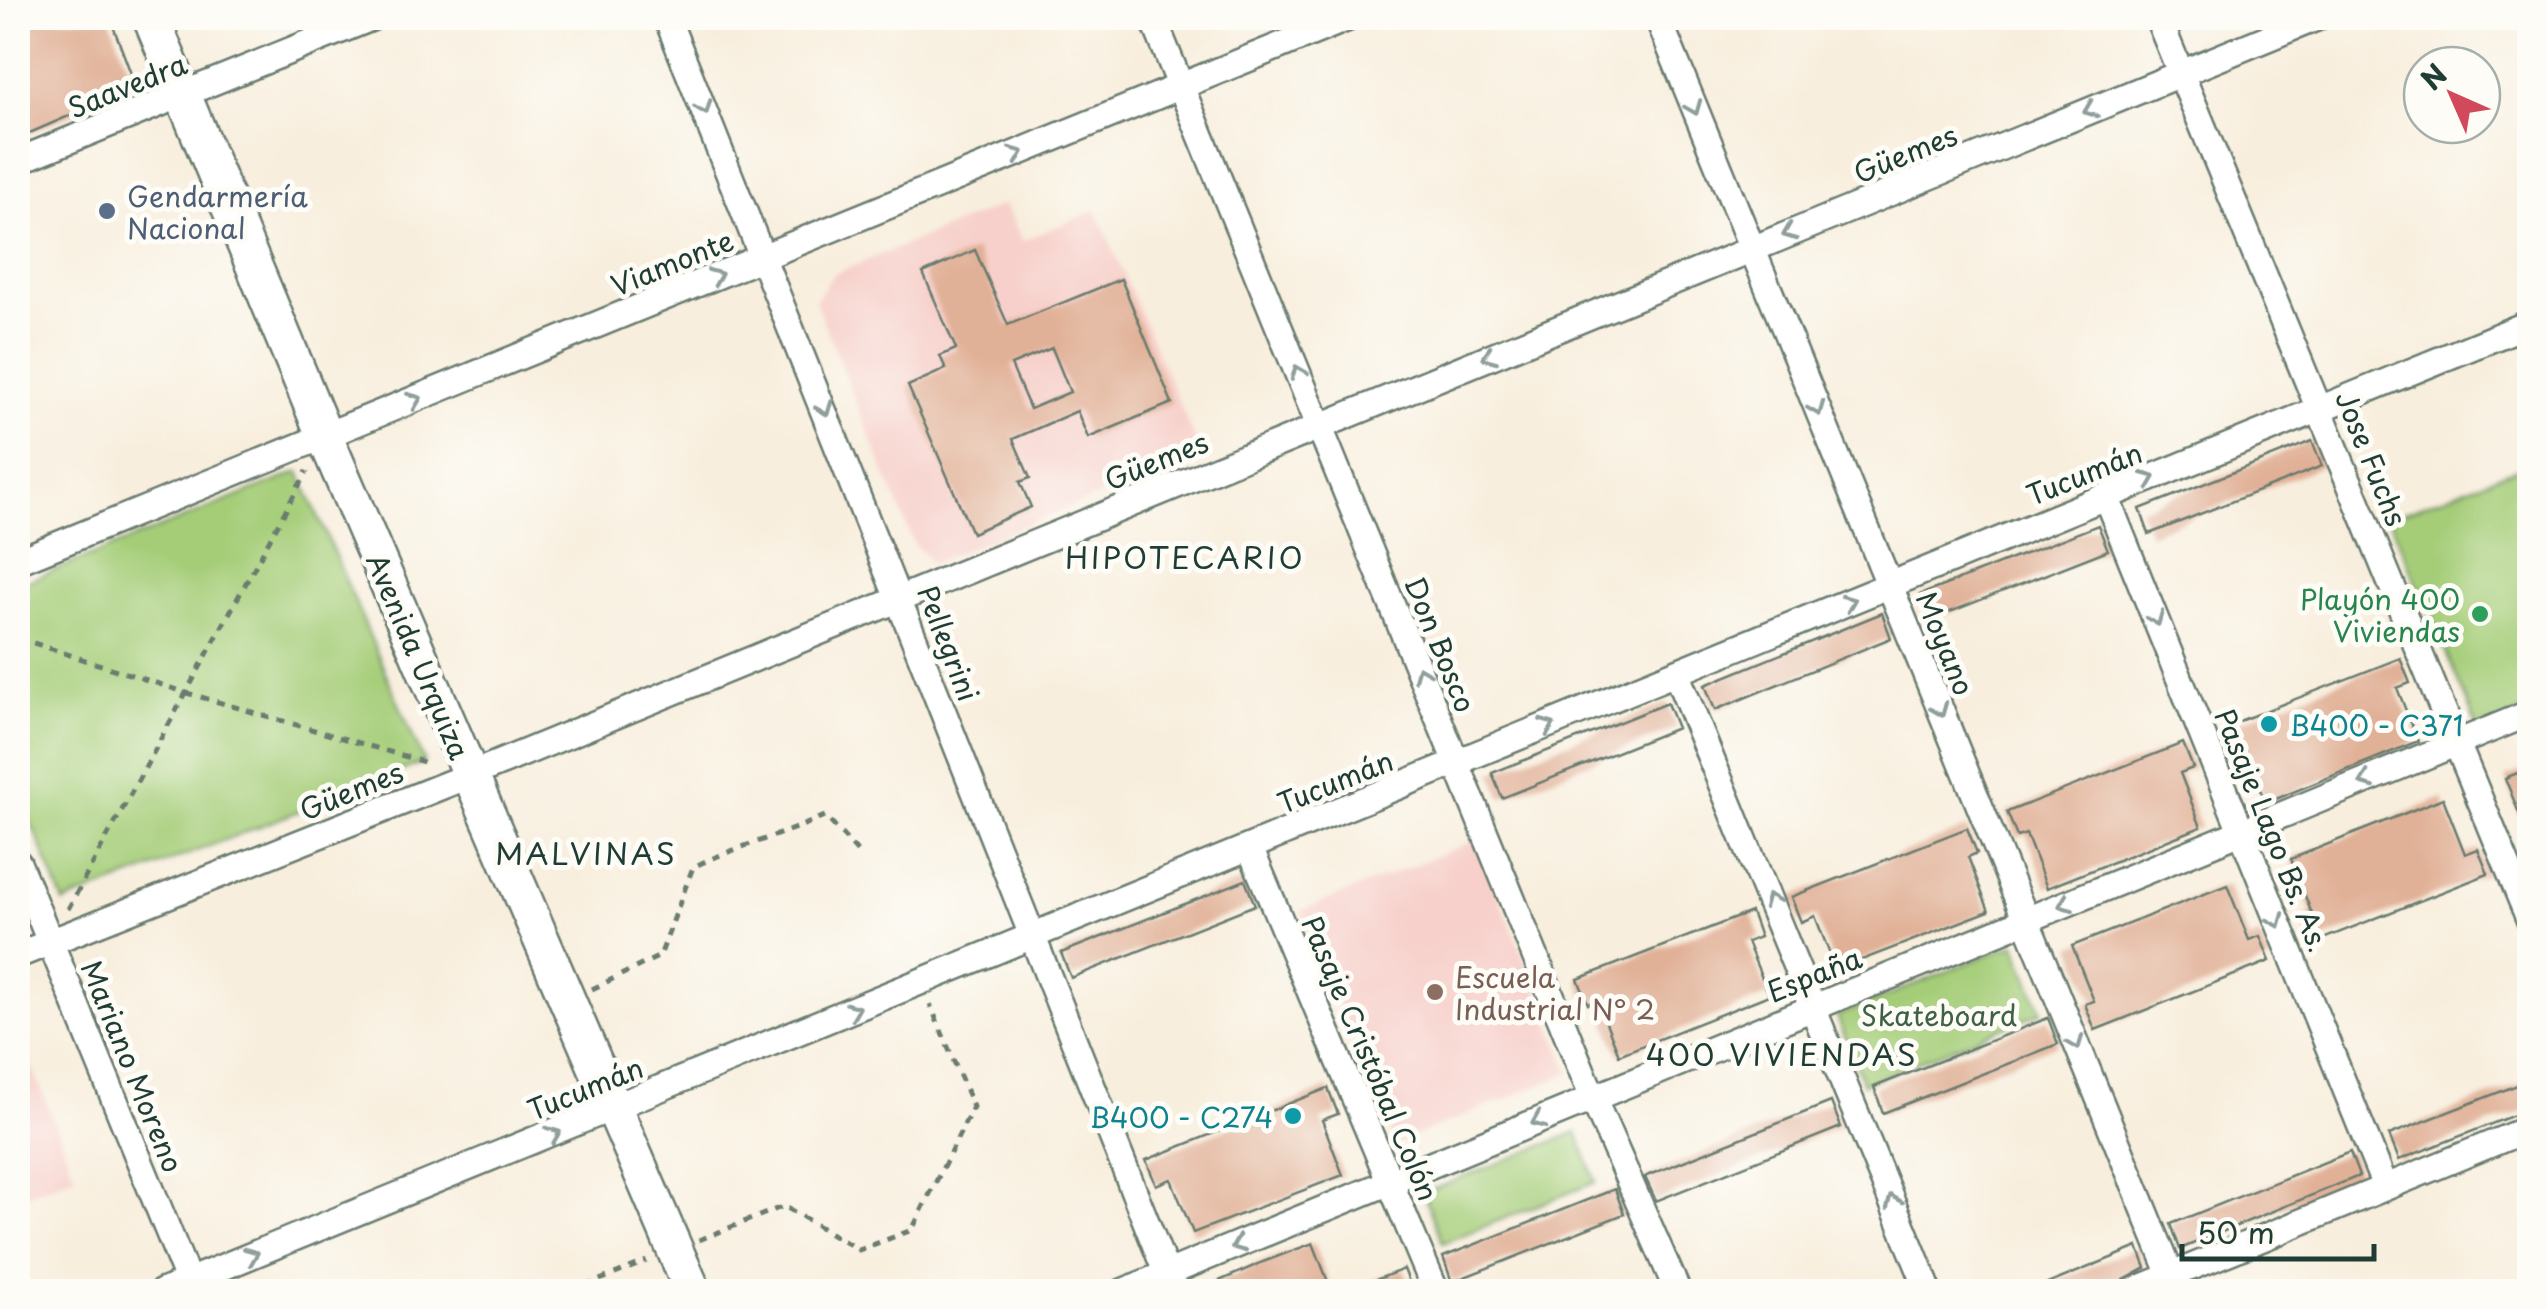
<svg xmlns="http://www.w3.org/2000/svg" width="2547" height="1309" font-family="'Playpen Sans',sans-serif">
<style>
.built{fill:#f7d0cb}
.green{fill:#a5cd78;stroke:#628556;stroke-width:2.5}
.building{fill:#e1b197;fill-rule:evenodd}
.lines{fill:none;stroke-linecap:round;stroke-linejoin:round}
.street-casing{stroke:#6b7b6f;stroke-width:30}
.secondary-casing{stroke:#6b7b6f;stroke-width:40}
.path{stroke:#6b7b6f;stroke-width:5;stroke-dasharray:8 8;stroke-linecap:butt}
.street{stroke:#fff;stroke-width:25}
.secondary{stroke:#fff;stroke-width:35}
.oneway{stroke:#8f9e9a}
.service-dot{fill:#5c6f8a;stroke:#fdfcf7;stroke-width:4}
.leisure-dot{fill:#2e9e5b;stroke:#fdfcf7;stroke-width:4}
.culture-dot{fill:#0f9aa8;stroke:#fdfcf7;stroke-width:4}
.education-dot{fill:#8d6e63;stroke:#fdfcf7;stroke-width:4}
.labels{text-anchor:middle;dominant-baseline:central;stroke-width:10;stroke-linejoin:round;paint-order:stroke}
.street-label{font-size:28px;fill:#1f3d34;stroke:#fdfcf7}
.service-label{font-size:28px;fill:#4e5e75;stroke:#fdfcf7;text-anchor:start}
.leisure-label{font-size:28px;fill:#27864d;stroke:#fdfcf7;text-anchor:end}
.culture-label{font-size:28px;fill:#0d838f;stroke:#fdfcf7;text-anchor:start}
.education-label{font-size:28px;fill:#785e54;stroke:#fdfcf7;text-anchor:start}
.park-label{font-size:28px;fill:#406145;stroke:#fdfcf7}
.neighbourhood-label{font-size:30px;letter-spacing:2.5px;fill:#1f3d34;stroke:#fdfcf7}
</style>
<rect width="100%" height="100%" fill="#fdfcf7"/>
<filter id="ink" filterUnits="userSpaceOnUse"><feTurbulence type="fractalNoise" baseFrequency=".01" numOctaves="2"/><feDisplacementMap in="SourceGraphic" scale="20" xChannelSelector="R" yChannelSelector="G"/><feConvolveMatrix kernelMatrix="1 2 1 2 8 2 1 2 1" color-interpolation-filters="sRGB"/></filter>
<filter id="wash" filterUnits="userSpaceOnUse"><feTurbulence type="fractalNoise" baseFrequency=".0048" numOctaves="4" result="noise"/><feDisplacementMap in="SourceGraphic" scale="40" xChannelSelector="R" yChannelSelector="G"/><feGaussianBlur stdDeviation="2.25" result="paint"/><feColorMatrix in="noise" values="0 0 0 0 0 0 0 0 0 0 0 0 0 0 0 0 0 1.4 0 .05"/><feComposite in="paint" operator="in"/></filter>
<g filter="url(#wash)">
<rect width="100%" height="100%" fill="#f8eedd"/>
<g class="built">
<polygon points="1004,204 1023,241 1096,210 1201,454 932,563 914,544 815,301 834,274"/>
<polygon points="1476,840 1570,1073 1395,1144 1301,911"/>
<polygon points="21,1038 75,1176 18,1198 18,1040"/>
</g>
<g class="green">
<polygon points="2529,464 2529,710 2479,731 2389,518"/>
<polygon points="299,472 424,762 64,903 18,790 18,585"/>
<polygon points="2015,944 2042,1012 1863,1084 1837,1016"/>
<polygon points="1577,1132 1596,1182 1443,1243 1423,1193"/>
</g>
<g id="blocks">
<g class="building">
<polygon points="43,18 110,18 136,87 18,138 18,28"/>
<path d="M975,250l33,75 113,-46 51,124 -84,35 -11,-27 -64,28 17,39 -10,4 11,25 -59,26 -64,-147 38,-17 -6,-13 16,-7 -33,-76zM1052,348l18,44 -40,17 -19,-44z"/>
<polygon points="2312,441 2322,466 2149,534 2140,509"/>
<polygon points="2098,525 2108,550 1930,620 1920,595"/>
<polygon points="1882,613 1891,638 1715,710 1705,685"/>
<polygon points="2400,658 2410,683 2397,688 2418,741 2266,803 2244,748 2234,752 2224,727"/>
<polygon points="1667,703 1677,728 1502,798 1492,773"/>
<polygon points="2183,743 2193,768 2180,773 2201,827 2047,888 2026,834 2017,837 2007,812"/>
<polygon points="2530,768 2530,836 2528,836 2505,778"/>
<polygon points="2443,798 2465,854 2478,849 2488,874 2313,943 2303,918 2312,914 2291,859"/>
<polygon points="1967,828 1977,853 1968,857 1989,911 1836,970 1815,916 1801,922 1791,897"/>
<polygon points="1245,880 1255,905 1071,978 1061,953"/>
<polygon points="2227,885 2249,940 2260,936 2270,961 2095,1030 2085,1004 2094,1001 2072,946"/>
<polygon points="1751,912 1760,937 1747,942 1769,995 1619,1055 1597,1000 1588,1004 1578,979"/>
<polygon points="2048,1018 2058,1044 1883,1113 1874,1087"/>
<polygon points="2530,1080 2530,1109 2399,1160 2389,1135"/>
<polygon points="1328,1088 1338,1114 1322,1120 1343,1175 1193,1233 1171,1179 1156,1185 1146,1160"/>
<polygon points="1831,1102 1841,1127 1656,1201 1645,1177 1649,1175"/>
<polygon points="2350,1152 2359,1176 2180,1249 2171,1224"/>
<polygon points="1615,1189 1624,1214 1452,1282 1443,1257"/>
<polygon points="1313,1243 1332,1292 1194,1292 1263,1262"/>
<polygon points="2138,1247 2146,1268 2117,1284 2098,1292 2028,1292"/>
<polygon points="1404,1269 1413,1292 1350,1292 1349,1290"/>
</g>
</g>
</g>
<g filter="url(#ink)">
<use href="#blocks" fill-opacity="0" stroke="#6b7b6f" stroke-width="2.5"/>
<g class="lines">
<g class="street-casing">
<g id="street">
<polyline points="667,18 1174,1292"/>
<polyline points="1153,18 1593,1098 1678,1292"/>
<polyline points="1658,18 2178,1292"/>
<polyline points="2158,18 2530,921"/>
<polyline points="18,161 371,18"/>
<polyline points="2106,497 2385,1186"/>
<polyline points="18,561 1348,18"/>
<polyline points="1676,673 1929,1292"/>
<polyline points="1250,848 1436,1292"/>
<polyline points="18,863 193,1292"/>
<polyline points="18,955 470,775 2316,18"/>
<polyline points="162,1292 2530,323"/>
<polyline points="1122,1292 2530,713"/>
<polyline points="2131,1292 2530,1128"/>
</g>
</g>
<g class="secondary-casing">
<polyline id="secondary" points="151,18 325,437 693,1292"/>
</g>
<g class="path">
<polyline points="18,638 187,693 431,764"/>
<polyline points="68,909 307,471"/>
<path d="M592,989l68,-33 33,-89c44,-21 88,-31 132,-51l37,41"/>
<polyline points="699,1240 784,1206 859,1250 912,1230 973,1107 930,1004"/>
<polyline points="570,1292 647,1261"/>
</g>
<use href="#street" class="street"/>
<use href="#secondary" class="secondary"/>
</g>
<defs><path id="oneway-chevron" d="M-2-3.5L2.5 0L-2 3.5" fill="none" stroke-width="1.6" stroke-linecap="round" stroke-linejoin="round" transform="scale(2.5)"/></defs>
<g class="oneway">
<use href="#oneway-chevron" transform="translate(704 108) rotate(68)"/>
<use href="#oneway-chevron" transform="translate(1694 108) rotate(68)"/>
<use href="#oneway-chevron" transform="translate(2090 110) rotate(158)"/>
<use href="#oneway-chevron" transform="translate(1017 154) rotate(-22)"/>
<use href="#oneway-chevron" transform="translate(1789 233) rotate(158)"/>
<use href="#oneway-chevron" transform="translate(716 276) rotate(-22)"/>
<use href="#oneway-chevron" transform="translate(1489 356) rotate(158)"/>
<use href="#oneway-chevron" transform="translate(1298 372) rotate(-112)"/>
<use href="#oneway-chevron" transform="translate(415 400) rotate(-22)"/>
<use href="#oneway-chevron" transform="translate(825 409) rotate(69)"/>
<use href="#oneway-chevron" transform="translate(1817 409) rotate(68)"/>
<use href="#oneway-chevron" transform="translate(2149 479) rotate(-22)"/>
<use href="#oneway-chevron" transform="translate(1849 602) rotate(-22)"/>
<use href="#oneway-chevron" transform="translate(2156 619) rotate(68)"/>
<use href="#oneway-chevron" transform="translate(1421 673) rotate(-112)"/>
<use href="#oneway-chevron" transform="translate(1940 710) rotate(68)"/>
<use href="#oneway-chevron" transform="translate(1548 726) rotate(-22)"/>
<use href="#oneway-chevron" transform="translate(2366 781) rotate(158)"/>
<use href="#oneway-chevron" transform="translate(1771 900) rotate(-113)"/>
<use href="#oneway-chevron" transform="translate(2065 904) rotate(158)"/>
<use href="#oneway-chevron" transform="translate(2277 921) rotate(68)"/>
<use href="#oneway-chevron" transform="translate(854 1010) rotate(-22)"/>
<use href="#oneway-chevron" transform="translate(2076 1043) rotate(68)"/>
<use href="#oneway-chevron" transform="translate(1538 1121) rotate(157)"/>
<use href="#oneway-chevron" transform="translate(554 1134) rotate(-22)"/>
<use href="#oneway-chevron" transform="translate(1893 1201) rotate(-112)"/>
<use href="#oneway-chevron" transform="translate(1238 1245) rotate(158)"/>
<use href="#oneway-chevron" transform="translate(252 1255) rotate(-22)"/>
</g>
</g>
<circle class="service-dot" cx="107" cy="211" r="10"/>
<circle class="leisure-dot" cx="2480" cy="614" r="10"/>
<g class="culture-dot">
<circle cx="2269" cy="724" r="10"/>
<circle cx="1293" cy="1116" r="10"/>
</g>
<circle class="education-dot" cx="1435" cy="992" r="10"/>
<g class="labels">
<g class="street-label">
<text transform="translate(127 85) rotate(-22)">Saavedra</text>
<text transform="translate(1905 153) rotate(-22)">Güemes</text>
<text transform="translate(672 262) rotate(-22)">Viamonte</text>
<text transform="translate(2372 458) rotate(68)">Jose Fuchs</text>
<text transform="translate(1156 460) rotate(-22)">Güemes</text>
<text transform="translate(2084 473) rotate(-22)">Tucumán</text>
<text transform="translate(949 643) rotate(69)">Pellegrini</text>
<text transform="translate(1946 643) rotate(68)">Moyano</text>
<text transform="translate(1441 644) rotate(68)">Don Bosco</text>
<text transform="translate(419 656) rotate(67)">Avenida Urquiza</text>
<text transform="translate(1335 781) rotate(-22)">Tucumán</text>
<text transform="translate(351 790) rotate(-22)">Güemes</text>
<text transform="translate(2273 830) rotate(68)">Pasaje Lago Bs. As.</text>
<text transform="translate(1814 974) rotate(-22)">España</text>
<text transform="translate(1371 1058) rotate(67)">Pasaje Cristóbal Colón</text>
<text transform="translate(133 1066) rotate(68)">Mariano Moreno</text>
<text transform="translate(585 1088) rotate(-22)">Tucumán</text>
</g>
<g class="service-label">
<text x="127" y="195">Gendarmería<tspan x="127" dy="32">Nacional</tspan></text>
</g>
<g class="leisure-label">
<text x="2460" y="598">Playón 400<tspan x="2460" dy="32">Viviendas</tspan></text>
</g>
<g class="culture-label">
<text x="2289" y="724">B400 - C371</text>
<text x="1273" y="1116" text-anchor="end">B400 - C274</text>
</g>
<g class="education-label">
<text x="1455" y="976">Escuela<tspan x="1455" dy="32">Industrial N° 2</tspan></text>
</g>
<g class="park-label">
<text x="1939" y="1014">Skateboard</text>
</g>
<g class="neighbourhood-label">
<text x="1185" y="556">HIPOTECARIO</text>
<text x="586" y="852">MALVINAS</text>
<text x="1782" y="1053">400 VIVIENDAS</text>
</g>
</g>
<rect width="2547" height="1309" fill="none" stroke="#fdfcf7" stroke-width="60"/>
<g transform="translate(2452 95) rotate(315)"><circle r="48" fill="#fdfcf7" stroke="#a4b0a9" stroke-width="2.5"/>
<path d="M0-8L18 38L0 25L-18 38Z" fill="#d1495b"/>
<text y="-15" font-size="28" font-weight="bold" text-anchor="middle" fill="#1f3d34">N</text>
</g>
<path d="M2182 1244v15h192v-15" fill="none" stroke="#1f3d34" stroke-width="5"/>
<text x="2197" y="1244" font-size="30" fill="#1f3d34" stroke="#fdfcf7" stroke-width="8" paint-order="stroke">50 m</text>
</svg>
